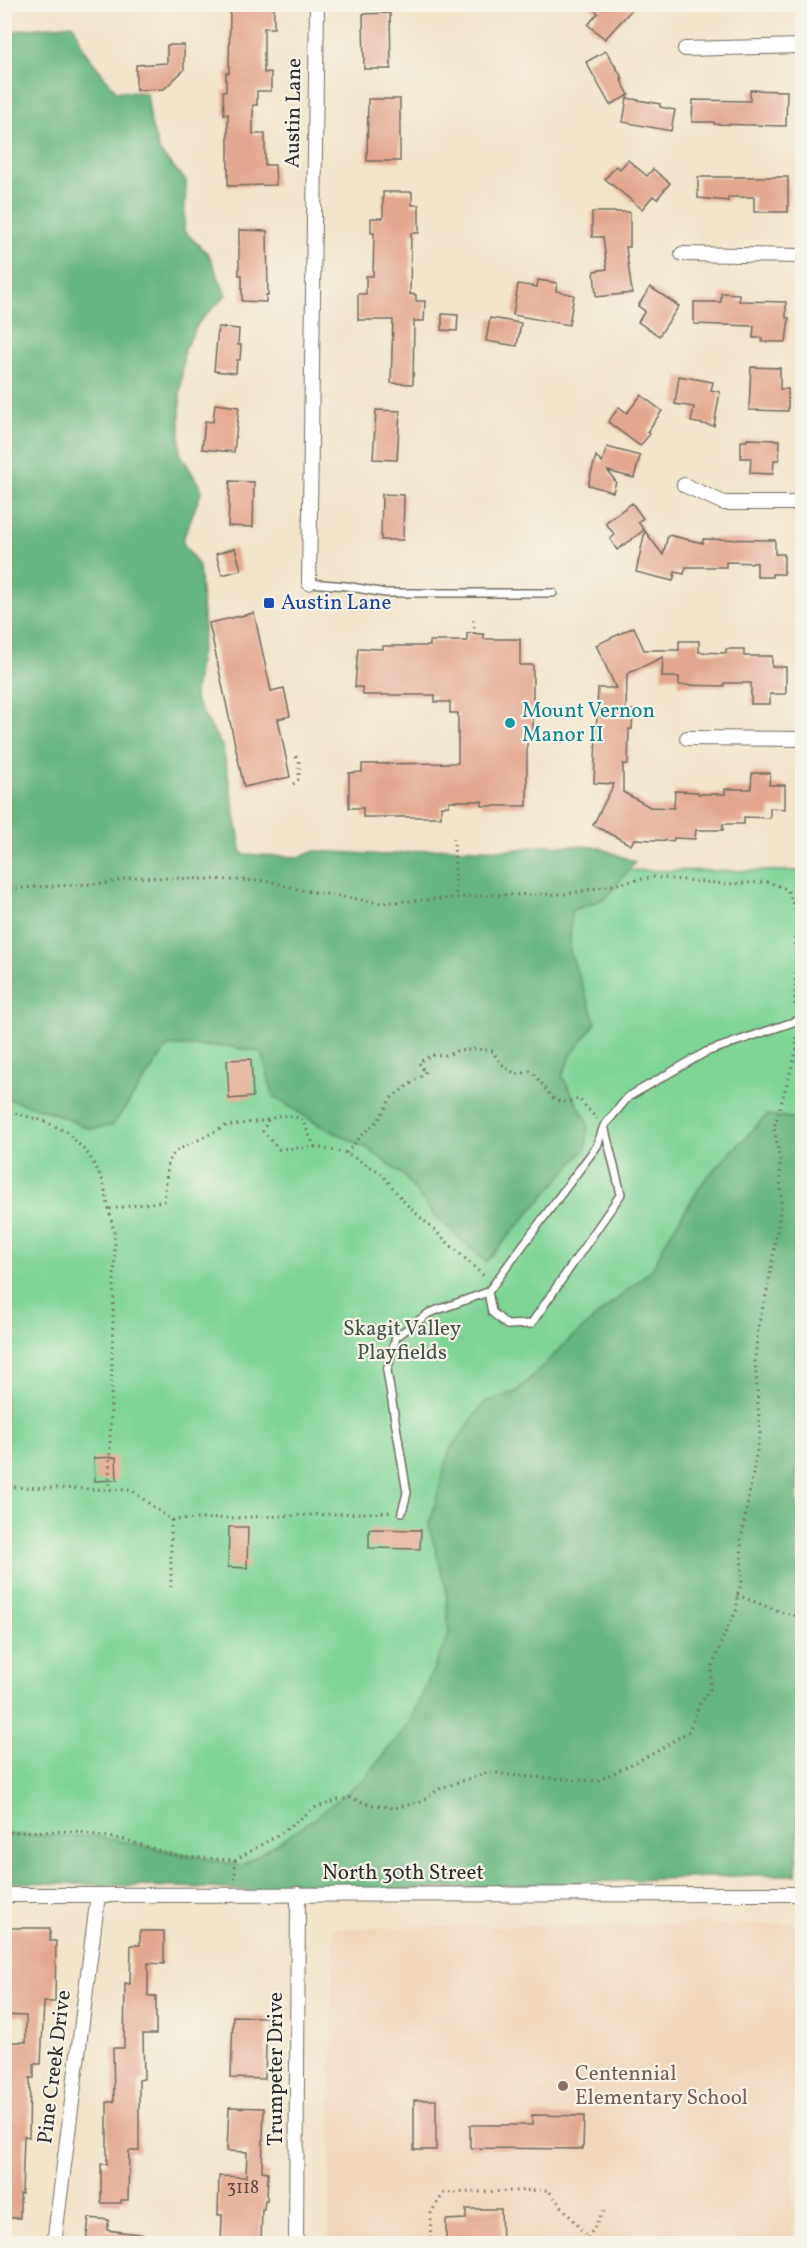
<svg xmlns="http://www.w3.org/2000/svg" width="807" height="2248" font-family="Vollkorn,serif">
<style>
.built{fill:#f0d6bc}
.green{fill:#7ed497;stroke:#548061;stroke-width:1.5}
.forest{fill:#66b680;stroke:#487056;stroke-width:1.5}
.building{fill:#e3a68f}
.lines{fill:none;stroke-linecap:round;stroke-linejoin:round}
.lane-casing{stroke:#716c63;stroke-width:10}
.street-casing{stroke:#716c63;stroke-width:16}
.path{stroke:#716c63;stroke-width:3;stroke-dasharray:1.5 4.5;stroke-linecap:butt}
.lane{stroke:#fff;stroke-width:7}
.street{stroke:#fff;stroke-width:14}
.transit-dot{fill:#1a4fb4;stroke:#f7f3e8;stroke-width:2}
.culture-dot{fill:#0f9aa8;stroke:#f7f3e8;stroke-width:2}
.education-dot{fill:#8d6e63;stroke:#f7f3e8;stroke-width:2}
.labels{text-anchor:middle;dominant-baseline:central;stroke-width:4.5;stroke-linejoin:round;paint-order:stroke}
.number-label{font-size:18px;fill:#594a44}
.street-label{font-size:21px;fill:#2b2b2b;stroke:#f7f3e8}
.transit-label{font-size:21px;fill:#164399;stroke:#f7f3e8;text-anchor:start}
.culture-label{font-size:21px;fill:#0d838f;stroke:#f7f3e8;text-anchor:start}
.park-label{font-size:21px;fill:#405546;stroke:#f7f3e8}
.education-label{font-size:21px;fill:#785e54;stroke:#f7f3e8;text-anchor:start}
</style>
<rect width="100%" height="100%" fill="#f7f3e8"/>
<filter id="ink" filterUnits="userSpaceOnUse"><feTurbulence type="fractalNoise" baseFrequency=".0167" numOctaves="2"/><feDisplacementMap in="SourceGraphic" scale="12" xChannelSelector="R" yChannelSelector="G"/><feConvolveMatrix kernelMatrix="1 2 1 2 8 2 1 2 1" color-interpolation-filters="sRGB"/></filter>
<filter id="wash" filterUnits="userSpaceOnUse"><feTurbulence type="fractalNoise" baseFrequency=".008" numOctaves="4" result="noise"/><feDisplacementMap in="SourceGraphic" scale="24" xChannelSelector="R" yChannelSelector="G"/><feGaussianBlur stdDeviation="1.35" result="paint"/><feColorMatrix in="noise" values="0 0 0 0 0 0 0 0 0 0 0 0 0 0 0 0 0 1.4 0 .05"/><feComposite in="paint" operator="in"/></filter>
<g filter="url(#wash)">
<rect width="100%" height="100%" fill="#f2e4ca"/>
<polygon class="built" points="795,1923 793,2243 329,2244 333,1928"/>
<polygon class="green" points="5,868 802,871 794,1849 770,1872 5,1870"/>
<g class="forest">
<polygon points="73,24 85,52 116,91 147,93 151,125 160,152 186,181 184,231 209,255 226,295 199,322 184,350 180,396 180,453 202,490 182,542 199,566 204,629 194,698 223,748 242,854 298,857 316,851 387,855 443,848 510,850 546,845 598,847 635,862 606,898 571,911 570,952 596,1023 572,1054 562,1076 588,1123 586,1148 486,1262 434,1215 404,1176 367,1148 319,1125 273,1096 262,1052 225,1046 168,1046 113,1125 91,1129 53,1113 5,1098 5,32"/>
<polygon points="767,1115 801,1119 800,1193 794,1249 798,1545 798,1840 796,1875 756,1875 298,1894 210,1888 5,1882 5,1835 95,1836 242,1866 312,1820 366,1777 409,1723 449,1635 446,1588 429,1526 449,1451 485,1402 516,1392 568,1341 652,1269 667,1239 705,1179"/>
</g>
<g id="blocks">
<g class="building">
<polygon points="587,4 637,4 605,39 588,25 598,13"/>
<polygon points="230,6 274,7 274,28 264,28 264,73 271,72 271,91 257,91 257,105 253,105 253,134 265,134 265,165 275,165 276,185 228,186 228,114 224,115 223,91 226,91 226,73 229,73"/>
<polygon points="390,13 391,69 364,69 363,14"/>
<polygon points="167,45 184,45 184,70 164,89 136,90 136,65 167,63"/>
<polygon points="606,51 623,79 621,80 629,95 610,105 586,62"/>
<polygon points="750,90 787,91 786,126 714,124 714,122 692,122 693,100 750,101"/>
<polygon points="627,98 660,104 660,107 675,110 671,131 623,122"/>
<polygon points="368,99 400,99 400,161 367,161"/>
<polygon points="628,160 647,176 653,169 670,183 657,199 653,196 642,209 605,179 616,166 620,169"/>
<polygon points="698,177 788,177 788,212 754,212 754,197 728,197 728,201 698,198"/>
<polygon points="383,192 412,192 412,205 419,205 419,233 411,233 410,294 416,295 416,301 425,301 424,321 414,321 413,384 391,383 393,320 358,320 358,294 366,294 366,276 373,276 374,233 371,233 371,218 383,218"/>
<polygon points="592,212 630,212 630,247 626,247 632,293 596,297 594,271 607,269 603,237 592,237"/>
<polygon points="239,230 267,231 268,295 266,295 266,302 242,301 242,275 239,275"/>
<polygon points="538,280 557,283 556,291 574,295 569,325 513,315 518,284 537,287"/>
<polygon points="650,287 679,306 659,336 638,322 645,311 638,306"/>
<polygon points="721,293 739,294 739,301 786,302 786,318 789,318 786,342 762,342 762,338 753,338 754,326 694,324 694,302 721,302"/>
<polygon points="442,314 458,315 457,331 442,330"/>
<polygon points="490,318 521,323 517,346 486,341"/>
<polygon points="218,327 239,329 238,345 241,345 240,360 237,360 236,373 214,371"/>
<polygon points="751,367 780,368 780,389 788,389 788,411 749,410"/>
<polygon points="679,376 713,382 711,390 720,392 714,426 691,422 694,407 675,404"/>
<polygon points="641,395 662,411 647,432 650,434 640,446 608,422 619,407 627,413"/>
<polygon points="215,404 239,407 234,452 202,449 205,421 213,422"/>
<polygon points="376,410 400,411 397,460 373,459"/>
<polygon points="747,439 780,440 779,460 774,460 773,474 750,473 751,458 741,458 741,441 747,441"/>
<polygon points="607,447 640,456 634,478 608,471 616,482 613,492 588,485 596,456 602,463"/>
<polygon points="230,481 254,482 253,527 228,526"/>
<polygon points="382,494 404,495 403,540 381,540"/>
<polygon points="632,503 643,518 638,522 644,530 617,550 610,539 615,535 605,523"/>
<polygon points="645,531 663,555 668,535 703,543 703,539 775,540 775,554 784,554 784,574 772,574 772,577 757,577 757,563 726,562 726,567 686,567 684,574 675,572 673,581 636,572"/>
<polygon points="235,548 241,570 222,575 216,554"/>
<polygon points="254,613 271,691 284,688 290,716 278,719 290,777 244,787 209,623"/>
<polygon points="634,627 644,650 679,650 679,641 699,641 699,652 726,653 726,649 744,649 744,656 772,656 772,667 786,667 786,694 770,694 770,704 751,704 751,683 724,683 724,686 679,685 679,677 662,677 663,657 627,674 626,710 633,710 632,729 629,729 628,764 623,764 623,792 650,807 674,808 675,791 698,792 698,794 725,794 725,789 751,789 752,773 770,773 769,785 785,785 785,809 770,808 770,818 744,817 744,824 723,824 723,830 696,830 695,839 674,838 673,841 634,839 631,845 593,825 614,784 594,783 598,688 616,688 596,645"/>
<polygon points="467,633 484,634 484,639 520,639 520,665 533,665 533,736 527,735 527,806 482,806 482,801 449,801 449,806 441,806 441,817 363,817 363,808 349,808 349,773 362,772 362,764 458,763 458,713 450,713 450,702 435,702 435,695 363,695 362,687 355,687 358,648 383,649 383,646 430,646 430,641 467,641"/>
<polygon points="251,1059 253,1097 229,1099 227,1060"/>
<polygon points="116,1457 117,1480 95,1481 94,1458"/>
<polygon points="229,1527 248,1527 247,1568 228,1567"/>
<polygon points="369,1529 421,1530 420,1549 369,1548"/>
<polygon points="4,1928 50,1928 50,1941 56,1941 55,2002 44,2002 41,2064 34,2064 34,2078 30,2078 29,2137 24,2136 22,2194 20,2194 20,2218 4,2218 4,2042 26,2042 26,2016 4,2015"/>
<polygon points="140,1931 164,1931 164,1964 148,1963 148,1996 156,1996 156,2034 143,2034 144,2079 139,2080 139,2151 129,2151 128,2200 121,2200 121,2203 101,2203 101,2164 107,2164 107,2102 114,2102 113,2048 124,2048 125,1983 130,1984 131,1945 140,1945"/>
<polygon points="233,2016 267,2017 265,2079 231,2078"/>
<rect x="414" y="2100" width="22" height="50"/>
<polygon points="229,2107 264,2108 262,2171 268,2172 267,2200 265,2200 264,2209 262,2209 261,2244 221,2244 222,2215 218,2215 219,2176 246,2177 247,2152 227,2151"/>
<polygon points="532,2115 584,2116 583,2149 470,2148 470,2125 532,2125"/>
<polygon points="466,2209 501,2209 502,2244 446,2244 446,2220 466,2219"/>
<polygon points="89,2218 109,2220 107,2230 146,2235 145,2244 86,2244"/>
</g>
</g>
</g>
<g filter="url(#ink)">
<use href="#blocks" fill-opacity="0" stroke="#716c63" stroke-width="1.5"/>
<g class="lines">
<g class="lane-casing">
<g id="lane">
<polyline points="309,583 346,586 385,593 553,593"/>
<polyline points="604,1126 621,1194 531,1324 507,1325 492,1312 488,1292 597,1146 604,1126 628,1097 706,1052 802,1019"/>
<polyline points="402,1512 407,1493 387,1371 396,1337 429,1313 488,1292"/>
</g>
</g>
<g class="street-casing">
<g id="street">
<polyline points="685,49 802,46"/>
<polyline points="682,254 802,256"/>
<polyline points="684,485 724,503 802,503"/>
<polyline points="309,583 317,4"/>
<polyline points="687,738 802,739"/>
<polyline points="4,1895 802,1894"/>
<polyline points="54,2244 98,1895"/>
<polyline points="296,2244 298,1894"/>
</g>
</g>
<g class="path">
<polyline points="474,620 474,633"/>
<polyline points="293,784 299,779 299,760 295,756"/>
<polyline points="454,838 456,898"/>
<polyline points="4,889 108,883 133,877 269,881 301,890 381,903 494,895 567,894 652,877 726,884 768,882 787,889 796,912 795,1008"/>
<polyline points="4,1110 44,1121 67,1132 89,1155 103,1181 115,1237 109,1488"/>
<polyline points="315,1147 301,1118 281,1115 268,1120 263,1131 279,1149 315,1147 346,1153 380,1172 406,1204 485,1277"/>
<path d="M346,1153l19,-21 13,-11 13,-23 33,-24 2,-4 -5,-2 -2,-6 13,-7h16l8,-4 21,-2 16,2c3,8 16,23 27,23 3,0 7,-3 10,-3 12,8 18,30 33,31 4,0 11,-2 16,-3l18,20"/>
<polyline points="110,1209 164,1201 168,1161 176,1151 226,1126 268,1120"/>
<polyline points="14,1487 131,1490 171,1520 392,1512"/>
<polyline points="171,1520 171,1587"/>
<polyline points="737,1595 781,1612 801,1617"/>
<polyline points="4,1832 74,1831 126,1840 177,1856 235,1860 283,1832 314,1808 339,1800 351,1798 368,1804 394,1808 420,1802 441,1788 489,1772 517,1776 597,1781 656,1752 689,1731 699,1705 710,1689 712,1666 725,1633 737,1609 737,1595 742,1581 741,1540 760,1433 755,1360 758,1327 768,1287 781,1206 780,1160 774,1128 797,1049 795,1033"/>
<polyline points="235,1860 235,1879"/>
<polyline points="430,2244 431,2212 444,2193 548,2190 588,2238"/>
<polyline points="588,2244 588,2238 606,2207"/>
</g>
<use href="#lane" class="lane"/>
<use href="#street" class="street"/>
</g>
</g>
<rect class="transit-dot" x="263" y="597" width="12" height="12" rx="3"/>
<circle class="culture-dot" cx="510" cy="723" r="6"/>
<circle class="education-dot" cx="563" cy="2086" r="6"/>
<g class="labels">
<g class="number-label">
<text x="243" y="2188">3118</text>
</g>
<g class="street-label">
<text transform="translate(294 113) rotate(-89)">Austin Lane</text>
<text x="403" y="1873">North 30th Street</text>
<text transform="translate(55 2067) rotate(-83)">Pine Creek Drive</text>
<text transform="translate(276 2069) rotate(-90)">Trumpeter Drive</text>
</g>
<g class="transit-label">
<text x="281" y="603">Austin Lane</text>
</g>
<g class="culture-label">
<text x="522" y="711">Mount Vernon<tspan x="522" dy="24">Manor II</tspan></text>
</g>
<g class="park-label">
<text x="402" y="1329">Skagit Valley<tspan x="402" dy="24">Playfields</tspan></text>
</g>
<g class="education-label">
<text x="575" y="2074">Centennial<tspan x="575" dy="24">Elementary School</tspan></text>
</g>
</g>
<rect width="807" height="2248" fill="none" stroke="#f7f3e8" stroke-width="24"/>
</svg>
